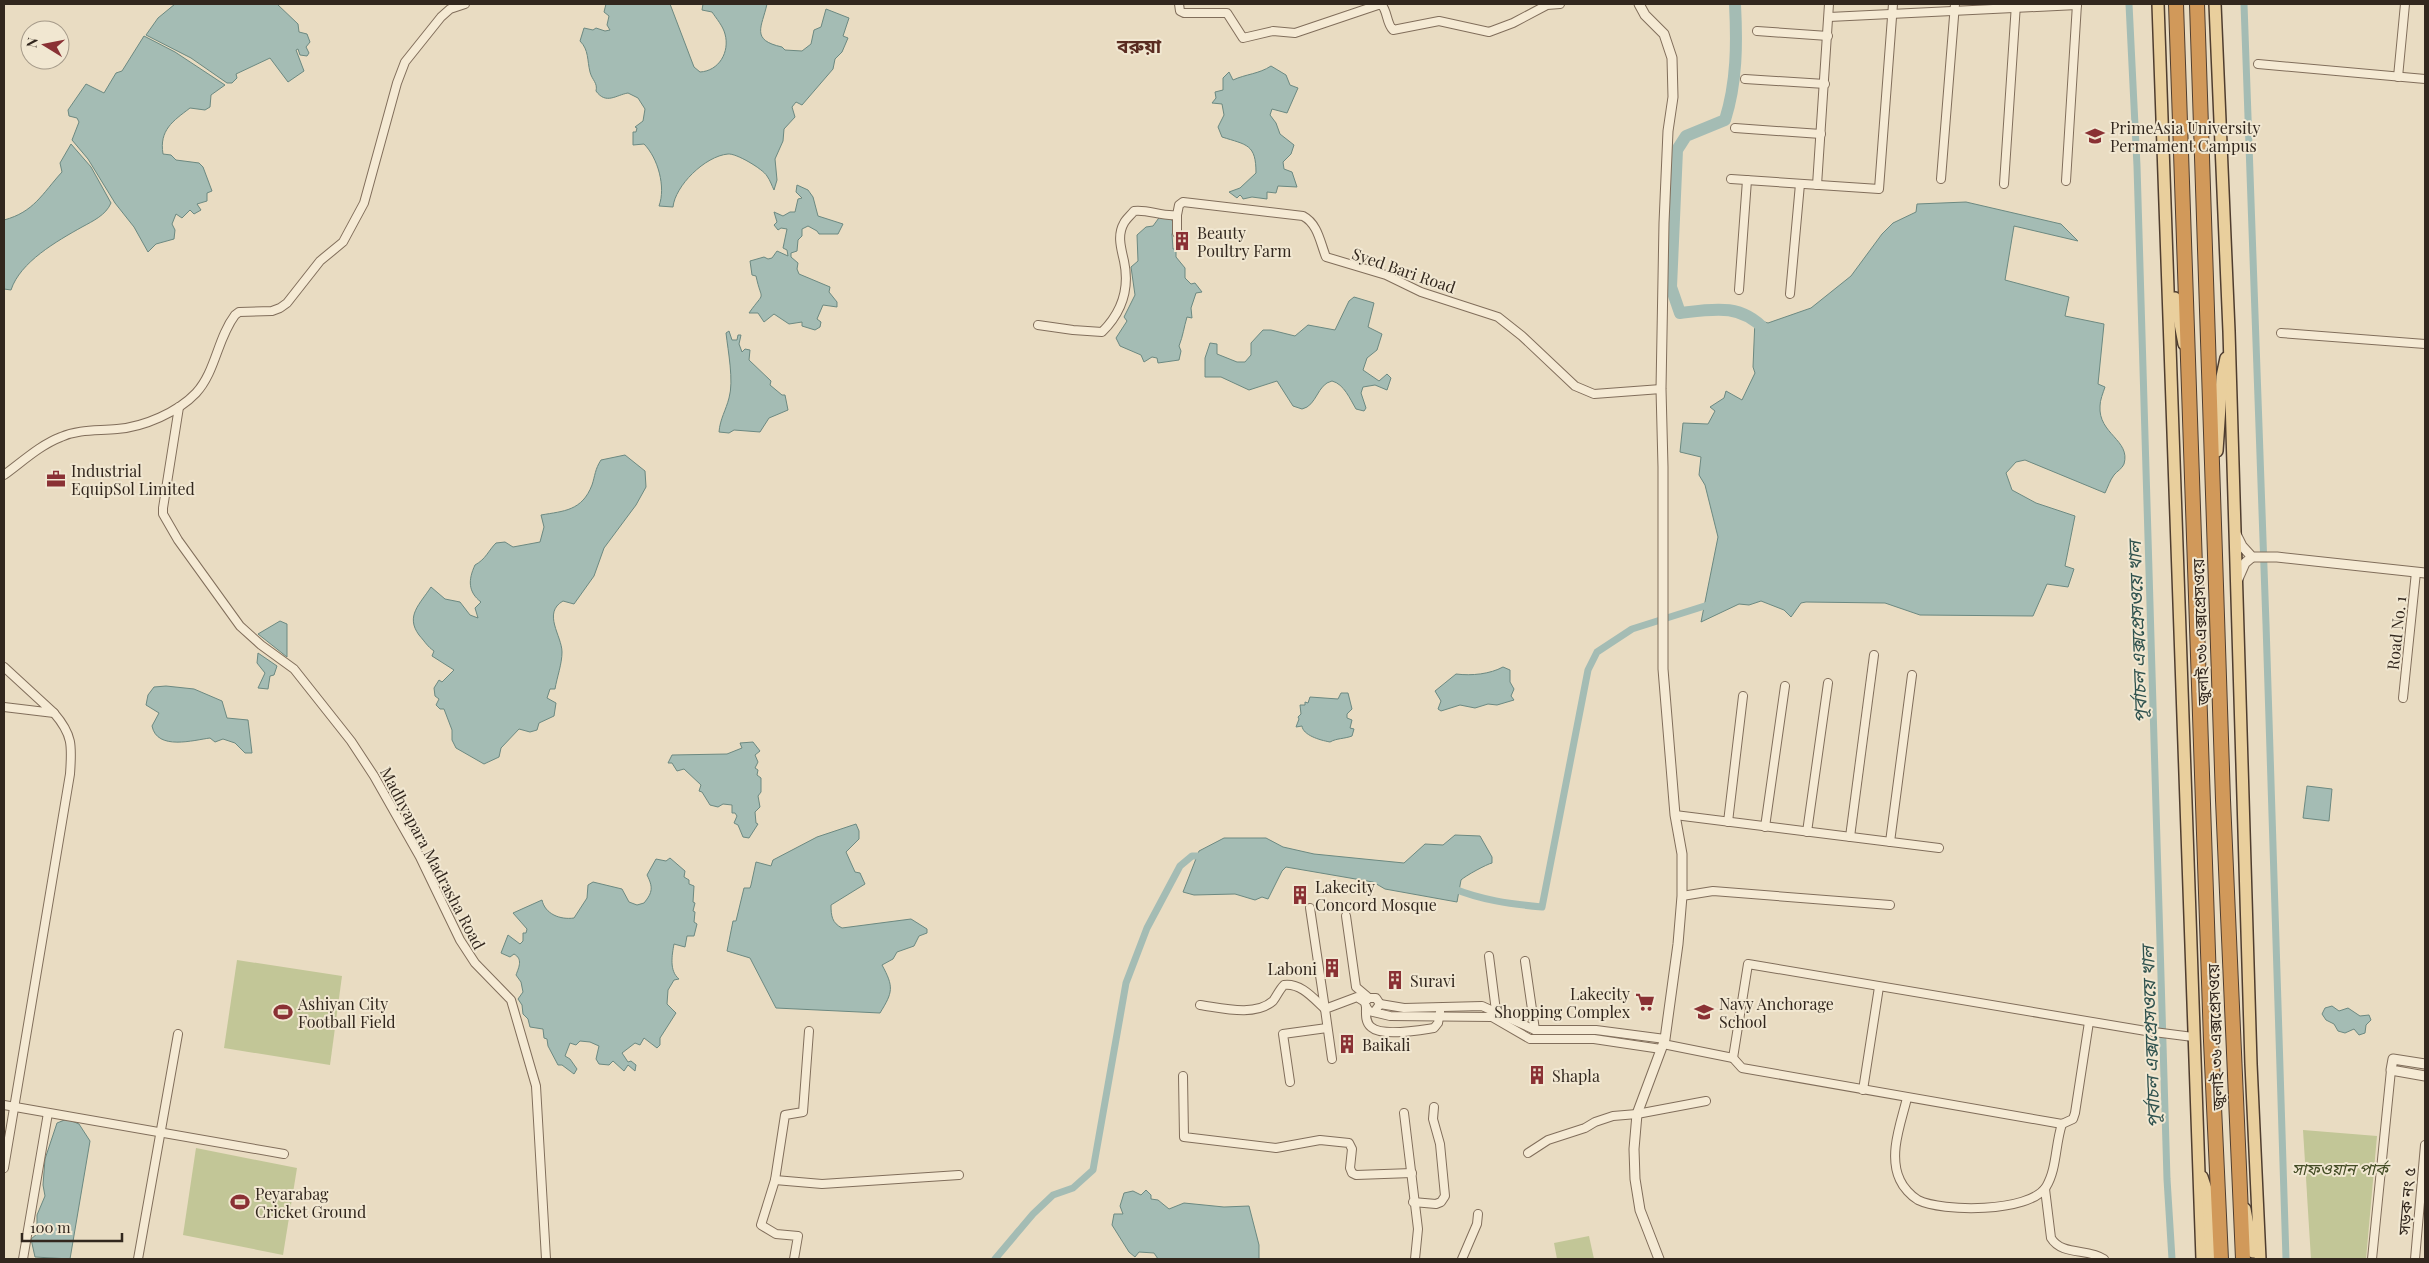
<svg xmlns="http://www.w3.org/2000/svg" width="2429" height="1263" font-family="'Playfair Display','Noto Sans Bengali',serif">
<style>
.green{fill:#c2c697}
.water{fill:#a4bcb4;stroke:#6c8981}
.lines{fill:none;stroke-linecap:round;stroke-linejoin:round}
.canal{stroke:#a4bcb4;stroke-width:7}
.river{stroke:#a4bcb4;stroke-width:12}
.minor-casing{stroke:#816e5b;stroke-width:10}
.tertiary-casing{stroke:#816e5b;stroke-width:11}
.primary-casing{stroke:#4f3d2f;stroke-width:14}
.motorway-casing{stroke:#4f3d2f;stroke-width:16}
.minor{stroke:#f5ead4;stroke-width:8}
.tertiary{stroke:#f5ead4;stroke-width:9}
.primary{stroke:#e9cf9d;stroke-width:11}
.motorway{stroke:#d1995a;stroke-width:14}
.labels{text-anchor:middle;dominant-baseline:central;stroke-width:4;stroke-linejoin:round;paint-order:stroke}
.poi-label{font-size:16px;fill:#32271e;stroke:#f1e7d1;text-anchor:start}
.street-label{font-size:16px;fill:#32271e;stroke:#f1e7d1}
.park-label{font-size:16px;font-style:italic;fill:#444d26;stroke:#f1e7d1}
.water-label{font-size:18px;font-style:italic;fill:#2e514d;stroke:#f1e7d1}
.quarter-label{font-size:19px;font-weight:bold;fill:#5a2c21;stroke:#f1e7d1}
</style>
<rect width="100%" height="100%" fill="#e9dcc2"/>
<g class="green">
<polygon points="237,960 342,976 330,1065 224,1048"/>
<polygon points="2303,1130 2377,1136 2366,1259 2311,1259"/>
<polygon points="196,1148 297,1168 283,1255 183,1235"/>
<polygon points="1589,1236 1594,1259 1557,1259 1554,1243"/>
</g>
<g class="water">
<polygon points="175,4 277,4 298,24 299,32 307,34 310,42 306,47 309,53 307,56 300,55 298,49 296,50 304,71 288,82 270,58 236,74 237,78 232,83 227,83 191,58 146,35 158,18"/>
<path d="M606,4h64l24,63 6,5c19,-1 30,-20 25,-38 -2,-8 -9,-16 -13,-22l-10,-2 1,-6h64c-5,23 -17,36 15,43l3,3 17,1 9,-7 3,-14 7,-3 5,-18 23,9 -6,18 5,2 -6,14 -7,7 -2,10 -31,36 -6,-3 -4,5 3,10 -11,12 -1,12 -8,18 2,21 -3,10c-2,-4 -4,-10 -7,-14 -4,-7 -31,-23 -39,-22 -23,2 -53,32 -55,53l-14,-1c7,-19 -1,-48 -15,-62l-11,1v-13h3l1,-4 -2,-1 8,-6 2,-12 -7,-11 -10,-5c-12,2 -22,12 -32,-2 2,-8 -4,-11 -6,-19 -3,-12 -1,-22 -10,-31l4,-13 9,2 3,-2 9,3 5,-1 -3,-5 2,-9 -5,-4z"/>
<path d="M144,36l31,16 50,33 -14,10 -1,12 -5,3 -15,-2c-17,13 -31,22 -27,46l8,1 5,5 23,3 4,4 9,24 -5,2v8l-10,3 4,6 -7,4 -4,-4 -8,8 -6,-4 -4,10 3,6 -1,9 -18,5 -8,8 -14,-25 -19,-24 -27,-44 -16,-19 7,-18 -2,-4 -8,-2 -1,-6 18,-26 18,9 12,-20 6,-2z"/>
<path d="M1271,66l15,9 4,10 8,3 -11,25 -15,-4 -2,6 6,8 4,11 14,11 -3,9 -8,8 1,7 8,3 5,15 -19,-1 -2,7 -9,-1v7l-15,-2 -9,2 -1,-2 -2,-2 -3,3 -8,-6 11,-4 16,-15c0,-29 -9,-28 -34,-36l-4,-10 6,-12 -2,-11 -10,-1 4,-5 -1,-6 8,-2v-12l6,-6 4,8c13,-6 26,-6 38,-14z"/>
<path d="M71,144l20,23 20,36c-5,12 -18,18 -29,24 -25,14 -62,35 -71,63l-7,-1v-69c30,-8 38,-26 58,-48l-2,-9z"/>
<path d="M797,185l11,5 5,7 5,19 25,8 -5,10h-19l-2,-3 -9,-5 -6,3v7l-4,4 -1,11 -6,2v4l7,6 -1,6 2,5 31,13 -1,5 8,10v5l-14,-2 -6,14 4,3 -1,5 -5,3 -13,-4v-4l-13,2 -15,-10 -10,8 -6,-9h-9c17,-24 13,-9 7,-37l-4,-1 -2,-14 14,-4 4,2 4,-1 5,-7 11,5 -1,-6 -4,-2 4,-19 -6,-1 -3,2 -4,-5 3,-3 -3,-10 9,4 7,-4h5l3,-13 4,-1 -6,-6z"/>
<path d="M1966,202l95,22 17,17 -64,-15 -9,54 64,17 -4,19 39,8 -6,60 7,3c-2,6 -5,13 -5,19 -2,28 31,34 24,58 -2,5 -7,7 -10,11 -4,5 -6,12 -9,18l-80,-33 -9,2 -10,11 6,17 24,13 39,13 -10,50 9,3 -6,18 -21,-3 -14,32 -113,-1 -35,-12 -79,-1 -5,1 -10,14 -7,-7 -23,-9 -12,4 -10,-1 -38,18 17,-85 -13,-52 -6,-10 2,-18 -21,-5 3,-29 25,1 7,-13 -5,-4 14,-9 2,-7 16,9 13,-27 -2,-6 2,-48 13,4 43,-15 40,-32 31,-42 11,-11 23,-11 1,-8z"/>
<path d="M1161,215l6,1 10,9 -5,9 1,15h3v8l9,11v10l6,6 4,-1 7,9 -6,1 -5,15 1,10 -5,-1c-3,10 -4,19 -8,29l2,5 -2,9 -21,3 -1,-5 -5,-1 -8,5 -3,-7 -21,-9 -4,-8 11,-17 -3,-4 11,-22 -4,-28 7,-6 -1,-26 9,-8 7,-1z"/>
<path d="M1354,297l20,6 -6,24 14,7 -5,16 -10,8 -4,12 16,11 8,-7 4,4 -4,12 -12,-5 -12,2 -2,6 5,15 -2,3 -8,-2c-6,-10 -12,-25 -24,-28 -15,3 -15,25 -30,28l-9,-3 -16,-25 -28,9 -28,-13h-16v-19l5,-15 7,1v10l20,8h8l6,-7v-12l12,-13h8l24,6 13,-11 27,5 14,-29z"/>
<path d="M729,331l3,9h5l1,-5h3l-2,9 3,8 3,-3 5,1 -1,10 22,21 -1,4 12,10h3l3,15 -19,8 -9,14 -26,-2 -5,3 -10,-1c1,-13 7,-22 10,-34 5,-17 -1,-47 -3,-65z"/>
<path d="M625,455l20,16 1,16 -10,18 -32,43 -10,28 -20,28 -11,-3c-21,12 -1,35 -1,51 0,12 -5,25 -7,37h-5l-3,9 9,5 -2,13 -15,7 -2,7 -7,2 -11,-3 -18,19 -2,9 -15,7 -28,-16 -4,-8v-10l-8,-21h-4l-4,-4 3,-6 -4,-3 -1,-8 5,-8 3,2 12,-12 -22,-14 2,-5c-7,-5 -8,-8 -15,-16 -14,-19 1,-31 12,-48l14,12 15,3 10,13 8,3 -3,-10 6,-6c-13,-10 -13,-22 -6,-37 11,-6 13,-14 21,-22l9,-1 8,5 27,-5 4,-15 -3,-12c23,-4 41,-4 51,-30 3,-9 3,-16 9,-25z"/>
<polygon points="280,621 287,624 287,657 258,634"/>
<polygon points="258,653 277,666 274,675 270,676 268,689 258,688 265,673 257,663"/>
<path d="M1503,667l7,3v12l4,7 -3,7 3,4 -17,5 -9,-1 -13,4 -15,-3 -19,6 -3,-2 3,-8 -6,-10 21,-17c16,2 34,0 47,-7z"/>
<path d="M166,686l28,3 28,12 5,17 21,2 4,33h-7l-10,-10 -12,-4 -8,3 -5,-4c-16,2 -53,13 -58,-12l7,-13 -13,-8 2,-10 6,-8z"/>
<path d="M1341,693h7l4,16 -5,5v4l5,2 -2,8 4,1 -2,7c-8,3 -15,2 -22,6 -11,-2 -27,-7 -28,-16l-6,1 3,-8 -1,-2 3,-3 -1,-9h5v-3l3,1 2,-6 28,2z"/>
<polygon points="753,742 760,751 755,755 758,762 755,768 758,770 757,775 761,778 761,792 758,796 760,807 755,812 756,823 758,824 749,838 743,837 738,825 734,823 737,816 735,813 732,813 732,805 723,804 718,807 710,805 702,792 699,791 701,785 684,769 677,771 672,763 668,763 672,755 727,754 742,748 740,743"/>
<polygon points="2307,786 2332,789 2329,821 2303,818"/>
<path d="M856,824l3,7v8l-13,13 9,20 5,1 5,11 -34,21c0,11 1,18 11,23l69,-9 16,10v4l-8,3 -5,10 -17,6 -4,7 -11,6c12,22 11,27 -2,48l-104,-5 -26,-50 -23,-7 6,-30h3l8,-33h6l1,-3 5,-23 15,4 2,-6 44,-23z"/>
<path d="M1455,835l25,1 12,21v6c-5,1 -27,13 -31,17l-4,22 -72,-13 -12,-7 -87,-15 -4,4 -14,28 -6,-2 -7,3 -20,-6 -41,1 -11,-3 16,-41 25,-13h42l17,9 31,7 90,9 21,-19 18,1z"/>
<path d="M670,858l15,13 -1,6 5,3v4l5,2 -1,16 2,1 -2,8 2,1 -1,10 3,2 -3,12h-7l-2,11 -11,-3c-2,11 -5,27 5,35l-5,1 -6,10 -1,14 9,9 -16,25v7l-3,3 -13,-10 -4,7 -5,-2 -13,10 6,9 3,-1 5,4 -1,6 -7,-6 -4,6 -11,-10 -4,4 -10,-1 -3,-5 3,-13 -9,-4 -10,-1 -4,4 -6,-2 -5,13 5,3 7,10 -3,5 -12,-9h-4l-10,-19 -1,-7 -3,-1 -1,-9 -13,-2 -2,-8 -5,-5 -1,-9 -4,-6 5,-7 -2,-10 -5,-7c3,-8 7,-16 -2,-21l-4,3 -9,-4 7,-18 12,9 3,-3v-8h3l1,-4 -14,-16 29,-13c3,14 18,20 32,18l13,-20 1,-13 5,-3 29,7 7,13 8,3 7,-2c9,-11 9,-16 3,-28l9,-16 10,2z"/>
<polygon points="2332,1006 2339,1011 2348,1008 2360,1016 2369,1015 2371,1020 2366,1025 2365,1033 2359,1035 2354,1029 2345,1033 2338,1031 2334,1024 2326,1020 2322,1014 2325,1008"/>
<polygon points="67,1119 79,1124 90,1141 70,1259 35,1257 31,1239 37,1234 37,1215 45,1196 43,1185 45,1159 57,1123"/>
<polygon points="1146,1190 1151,1195 1151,1199 1158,1200 1169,1209 1184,1203 1224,1207 1249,1206 1259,1245 1259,1259 1158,1259 1154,1253 1139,1252 1135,1257 1129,1252 1112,1225 1114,1214 1123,1214 1120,1206 1124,1193 1133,1191 1141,1195"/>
</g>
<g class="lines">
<g class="canal">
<polyline points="2129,4 2137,166 2167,1179 2172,1259"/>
<polyline points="2244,4 2266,624 2286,1259"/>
<path d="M1452,888c29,12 58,16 90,19l46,-237 9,-18 35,-23 79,-25"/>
<polyline points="995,1259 1033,1214 1053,1195 1073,1188 1093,1170 1126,983 1147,928 1180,866 1192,856 1205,856"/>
</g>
<path class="river" d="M1735,4c2,39 2,78 -10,116l-39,16 -9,14 -6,137 9,26c33,-4 61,-10 85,17"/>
<g class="minor-casing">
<g id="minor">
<path d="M1179,4l1,7 4,2h43l16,25 30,-7 22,2 86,-29c7,7 5,19 12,26l46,-9 50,11 24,-9 34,-18 13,-1"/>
<polyline points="1829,17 2077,5"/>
<polyline points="1757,31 1828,36"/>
<polyline points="2258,64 2425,79"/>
<polyline points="2398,77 2405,4"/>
<polyline points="1745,79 1825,84"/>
<polyline points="1735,128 1821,134"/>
<polyline points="1731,179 1879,189 1893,4"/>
<polyline points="1941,179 1955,4"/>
<polyline points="2066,181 2077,4"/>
<polyline points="2004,184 2016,4"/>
<polyline points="1817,185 1829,4"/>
<polyline points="1177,233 1177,215"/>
<polyline points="1739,290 1747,180"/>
<polyline points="1790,294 1800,184"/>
<path d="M1038,325l35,5 29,2c20,-20 28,-43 22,-71 -3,-13 -7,-26 0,-38 2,-4 7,-8 10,-12 14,-2 28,6 43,4l2,-10 4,-3 120,14c15,8 17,26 23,41l60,18 35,17 77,25 24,19 53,50 19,8 67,-5"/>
<polyline points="2281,333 2425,344"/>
<polyline points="179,407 163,508 163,514 178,540 240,626 261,645 294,669 351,741 374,776 420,857 460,940 475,963 511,1000 536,1086 546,1259"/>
<path d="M4,475c18,-13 36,-30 57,-38 18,-8 37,-6 56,-8 27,-2 61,-17 79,-36 20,-22 21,-54 39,-78l4,-3 33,-1 8,-3 7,-5 33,-42 23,-19 21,-39 33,-120 8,-21 36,-45 9,-8 15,-5"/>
<polyline points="4,667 54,713 4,707"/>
<polyline points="2403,698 2416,572"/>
<polyline points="1675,815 1939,848"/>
<polyline points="1728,822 1743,696"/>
<polyline points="1765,827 1785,686"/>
<polyline points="1807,832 1828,683"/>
<polyline points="1850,837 1874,655"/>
<polyline points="1890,842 1912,675"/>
<polyline points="1682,896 1713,891 1890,905"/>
<polyline points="1310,908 1325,1009"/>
<polyline points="1346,916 1356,987 1369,998"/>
<polyline points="1489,956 1496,1011"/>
<polyline points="1525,961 1535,1030"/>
<polyline points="1380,1004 1404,1008 1482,1006 1535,1030 1596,1030 1665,1039"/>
<path d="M1200,1005c22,3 55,12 73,-4 4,-5 6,-11 11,-16 17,-2 29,13 41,24"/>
<path d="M1366,1007c0,7 -1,15 5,20 11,10 49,3 63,1l4,-5 2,-11"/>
<polyline points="1375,1011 1380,1004 1376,998 1369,998 1365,1002 1366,1007 1369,1011 1390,1016 1492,1017 1530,1039 1594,1039 1661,1049"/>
<polyline points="1663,1044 1733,1058 1748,964 2146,1031 2193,1037"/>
<polyline points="1733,1058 1742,1068 2062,1124 2073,1119 2075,1113 2089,1022"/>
<polyline points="1332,1059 1325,1009 1357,997 1365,1002"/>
<polyline points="1183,1076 1184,1137 1276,1148 1320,1140 1349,1143 1352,1149 1350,1168 1352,1173 1356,1175 1412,1173"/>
<polyline points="1290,1082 1283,1034 1327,1028"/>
<polyline points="1863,1090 1879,987"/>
<path d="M1907,1098c-6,25 -19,57 -7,82 3,7 11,16 18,20 24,12 111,13 128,-13 11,-18 9,-42 16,-63"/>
<polyline points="4,1105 284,1154"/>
<polyline points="1404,1113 1418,1229 1415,1259"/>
<polyline points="1528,1153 1548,1140 1585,1128 1595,1122 1613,1116 1637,1114 1706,1101"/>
<path d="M4,1168l66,-394c2,-28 3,-39 -16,-61"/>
<polyline points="775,1180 822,1184 959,1175"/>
<path d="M2045,1189l6,49c11,18 37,10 53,21"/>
<polyline points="1413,1202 1436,1204 1441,1202 1445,1196 1440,1144 1433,1119 1434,1107"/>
<polyline points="23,1259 48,1113"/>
<polyline points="138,1259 178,1034"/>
<polyline points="794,1259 798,1236 776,1234 761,1225 775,1180 785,1115 803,1112 809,1031"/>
<polyline points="1462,1259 1477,1224 1478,1214"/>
<polyline points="2372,1259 2391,1070"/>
<polyline points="2415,1259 2425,1145"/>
</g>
</g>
<g class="tertiary-casing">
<g id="tertiary">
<polyline points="1639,4 1645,15 1664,34 1672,58 1673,97 1668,131 1664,223 1661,389 1663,467 1663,669 1675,815 1682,854 1682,896 1678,944 1665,1039 1637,1114 1634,1149 1635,1179 1640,1210 1659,1259"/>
<polyline points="2236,534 2242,546 2252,557 2277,557 2425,573"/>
<polyline points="2238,579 2245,563 2252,557"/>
<polyline points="2425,1064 2393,1059 2391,1070 2425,1076"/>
</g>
</g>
<g class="primary-casing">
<g id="primary">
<polyline points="2158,4 2202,1259"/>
<polyline points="2215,4 2229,331 2251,1064 2260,1259"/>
<polyline points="2175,298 2184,344"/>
<polyline points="2217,451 2222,377 2226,358"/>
<polyline points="2202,1177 2207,1192 2212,1259"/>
<polyline points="2245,1209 2253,1252"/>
</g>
</g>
<g class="motorway-casing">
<g id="motorway">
<polyline points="2176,4 2211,1041 2221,1259"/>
<polyline points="2197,4 2223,800 2243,1259"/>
</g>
</g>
<use href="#minor" class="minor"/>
<use href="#tertiary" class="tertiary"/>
<use href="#primary" class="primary"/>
<use href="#motorway" class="motorway"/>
</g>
<defs>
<g id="university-bare" transform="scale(1.5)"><path d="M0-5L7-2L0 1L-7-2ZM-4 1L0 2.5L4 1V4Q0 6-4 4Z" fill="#8a3134" stroke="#f1e7d1" stroke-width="2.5" paint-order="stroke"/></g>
<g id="building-bare" transform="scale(1.5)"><path d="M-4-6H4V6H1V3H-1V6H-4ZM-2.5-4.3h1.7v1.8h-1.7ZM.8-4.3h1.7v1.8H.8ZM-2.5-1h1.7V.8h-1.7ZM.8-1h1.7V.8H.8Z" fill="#8a3134" stroke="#f1e7d1" stroke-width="2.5" paint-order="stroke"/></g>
<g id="office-bare" transform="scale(1.5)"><path d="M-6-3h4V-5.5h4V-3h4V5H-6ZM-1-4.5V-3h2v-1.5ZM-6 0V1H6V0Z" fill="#8a3134" stroke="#f1e7d1" stroke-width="2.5" paint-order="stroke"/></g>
<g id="supermarket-bare" transform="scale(1.5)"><path d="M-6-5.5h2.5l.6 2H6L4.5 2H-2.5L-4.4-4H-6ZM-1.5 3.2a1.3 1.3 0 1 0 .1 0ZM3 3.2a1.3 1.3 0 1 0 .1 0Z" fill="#8a3134" stroke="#f1e7d1" stroke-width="2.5" paint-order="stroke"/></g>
<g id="stadium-bare" transform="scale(1.5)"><path d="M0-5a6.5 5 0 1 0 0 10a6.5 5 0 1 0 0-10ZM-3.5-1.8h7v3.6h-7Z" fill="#8a3134" stroke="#f1e7d1" stroke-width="2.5" paint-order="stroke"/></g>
<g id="school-bare" transform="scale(1.5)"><path d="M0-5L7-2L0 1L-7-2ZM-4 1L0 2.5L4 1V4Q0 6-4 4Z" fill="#8a3134" stroke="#f1e7d1" stroke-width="2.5" paint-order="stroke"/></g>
</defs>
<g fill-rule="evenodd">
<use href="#university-bare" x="2095" y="136"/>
<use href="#building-bare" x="1182" y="241"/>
<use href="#office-bare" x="56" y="479"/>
<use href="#building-bare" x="1300" y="895"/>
<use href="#building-bare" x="1332" y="968"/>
<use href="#building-bare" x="1395" y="980"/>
<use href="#supermarket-bare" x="1645" y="1002"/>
<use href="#stadium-bare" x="283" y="1012"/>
<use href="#school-bare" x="1704" y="1012"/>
<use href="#building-bare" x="1347" y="1044"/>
<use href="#building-bare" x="1537" y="1075"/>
<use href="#stadium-bare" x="240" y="1202"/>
</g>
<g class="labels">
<g class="poi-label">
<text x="2110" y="127">PrimeAsia University<tspan x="2110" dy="18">Permament Campus</tspan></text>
<text x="1197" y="232">Beauty<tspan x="1197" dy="18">Poultry Farm</tspan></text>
<text x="71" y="470">Industrial<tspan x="71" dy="18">EquipSol Limited</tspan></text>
<text x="1315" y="886">Lakecity<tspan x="1315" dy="18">Concord Mosque</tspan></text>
<text x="1317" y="968" text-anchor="end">Laboni</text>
<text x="1410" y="980">Suravi</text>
<text x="1630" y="993" text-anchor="end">Lakecity<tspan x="1630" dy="18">Shopping Complex</tspan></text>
<text x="298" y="1003">Ashiyan City<tspan x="298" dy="18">Football Field</tspan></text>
<text x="1719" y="1003">Navy Anchorage<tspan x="1719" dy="18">School</tspan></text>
<text x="1362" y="1044">Baikali</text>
<text x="1552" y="1075">Shapla</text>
<text x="255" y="1193">Peyarabag<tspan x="255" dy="18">Cricket Ground</tspan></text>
</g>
<g class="street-label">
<text transform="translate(1404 270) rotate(19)">Syed Bari Road</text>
<text transform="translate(2200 632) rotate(-92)">জুলাই ৩৬ এক্সপ্রেসওয়ে</text>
<text transform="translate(2396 633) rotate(-84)">Road No. 1</text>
<text transform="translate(433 858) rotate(62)">Madhyapara Madrasha Road</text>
<text transform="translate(2215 1037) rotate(-92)">জুলাই ৩৬ এক্সপ্রেসওয়ে</text>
<text transform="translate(2406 1201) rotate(-85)">সড়ক নং ৫</text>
</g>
<g class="park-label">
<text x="2340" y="1168">সাফওয়ান পার্ক</text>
</g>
<g class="water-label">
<text transform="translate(2137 632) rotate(-92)">পূর্বাচল এক্সপ্রেসওয়ে খাল</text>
<text transform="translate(2150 1037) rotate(-92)">পূর্বাচল এক্সপ্রেসওয়ে খাল</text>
</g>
<g class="quarter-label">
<text x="1139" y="45">বরুয়া</text>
</g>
</g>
<rect width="2429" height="1263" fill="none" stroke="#32271e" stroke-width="10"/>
<g transform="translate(45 45) rotate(280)"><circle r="24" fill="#f1e7d1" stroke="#a59a89"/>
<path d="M0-4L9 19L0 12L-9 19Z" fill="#8a3134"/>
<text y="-8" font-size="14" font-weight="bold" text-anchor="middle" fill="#32271e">N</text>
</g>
<path d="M22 1233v8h100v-8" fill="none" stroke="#32271e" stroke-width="2.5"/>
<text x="30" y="1233" font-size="15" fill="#32271e" stroke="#f1e7d1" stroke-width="4" paint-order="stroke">100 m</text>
</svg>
